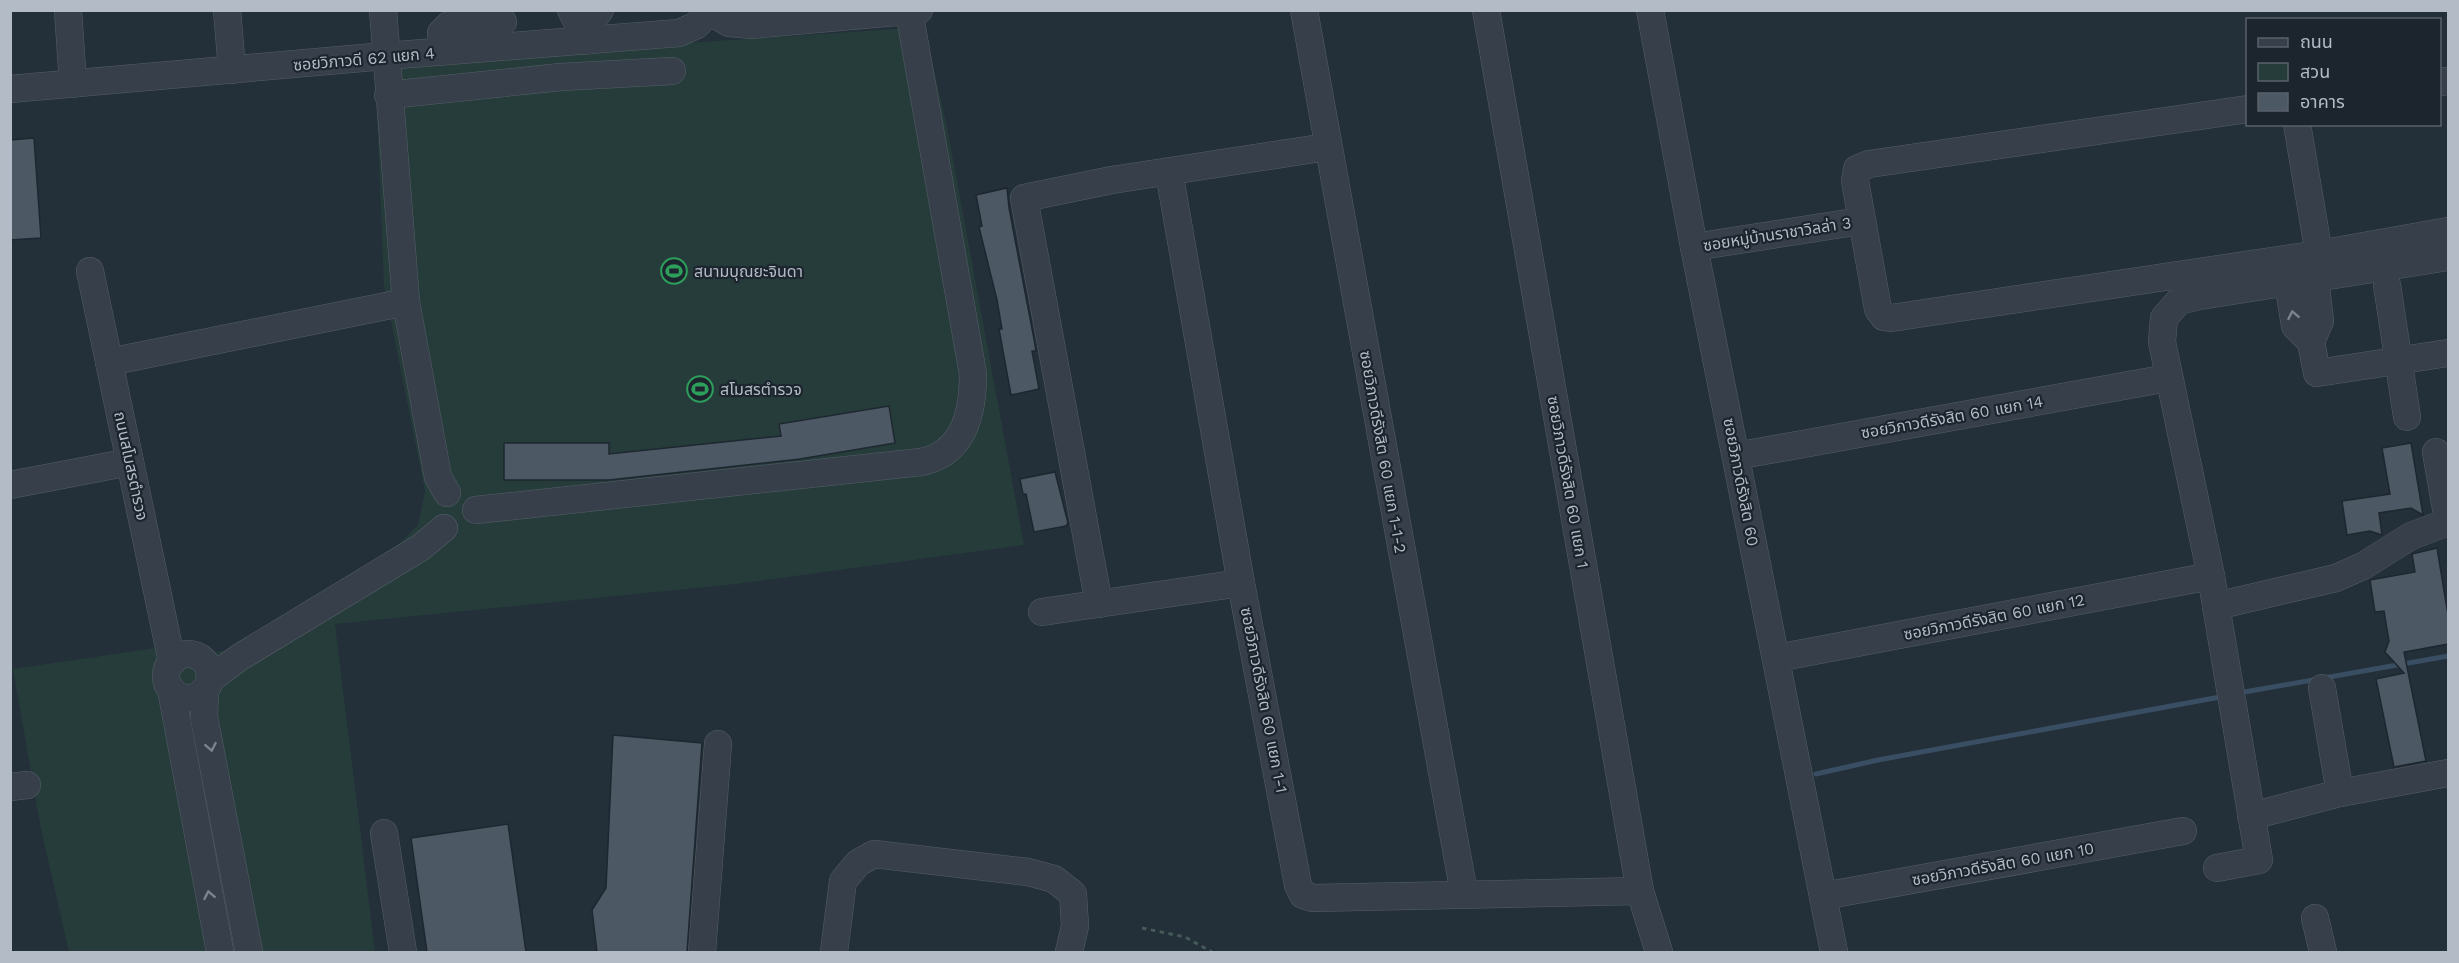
<svg xmlns="http://www.w3.org/2000/svg" width="2459" height="963" font-family="'Work Sans','Noto Sans Thai',sans-serif">
<style>
.green{fill:#263c3b}
.lines{fill:none;stroke-linecap:round;stroke-linejoin:round}
.stream{stroke:#394e62;stroke-width:5}
.building{fill:#4c5965;stroke:#1e2730;stroke-width:1.5}
.minor-casing{stroke:#555e67;stroke-width:28}
.path{stroke:#455959;stroke-width:3;stroke-dasharray:4.5 4.5;stroke-linecap:butt}
.minor{stroke:#37404a;stroke-width:27}
.oneway{stroke:#7b848e}
.labels{text-anchor:middle;dominant-baseline:central;stroke-width:4.5;stroke-linejoin:round;paint-order:stroke}
.street-label{font-size:16px;fill:#b2bbc6;stroke:#1c252e}
.poi-label{font-size:16px;fill:#b2bbc6;stroke:#1c252e;text-anchor:start}
</style>
<rect width="100%" height="100%" fill="#232f39"/>
<polygon class="green" points="924,27 947,127 1024,545 736,584 335,624 375,952 69,952 41,829 13,669 183,644 205,654 234,649 398,545 418,525 425,491 384,286 375,64"/>
<g class="lines">
<g class="stream">
<polyline points="2239,693 2448,656"/>
<polyline points="1816,774 1878,760 2220,697"/>
</g>
</g>
<g class="building">
<polygon points="34,138 41,238 10,240 10,140"/>
<polygon points="1007,188 1009,208 1034,339 1036,351 1032,351 1039,389 1011,395 999,329 1002,329 997,300 979,227 982,226 976,195"/>
<polygon points="889,406 895,443 800,459 609,480 504,480 504,443 609,443 609,454 781,436 779,424"/>
<polygon points="2411,443 2423,515 2411,508 2379,513 2382,535 2370,531 2347,535 2342,501 2390,494 2382,448"/>
<polygon points="1055,472 1068,523 1066,526 1034,532 1026,494 1023,494 1020,479"/>
<polygon points="2437,548 2448,615 2448,644 2404,652 2426,761 2394,767 2376,679 2404,673 2385,652 2389,641 2384,611 2375,612 2370,580 2415,572 2412,554"/>
<polygon points="613,735 702,743 687,952 597,952 592,910 606,888"/>
<polygon points="508,824 526,952 427,952 411,838"/>
</g>
<g class="lines">
<g class="minor-casing">
<g id="minor">
<polyline points="68,10 73,84"/>
<polyline points="227,10 232,70"/>
<polyline points="383,10 406,302 438,477 447,493"/>
<polyline points="571,10 586,41"/>
<polyline points="1304,10 1464,893"/>
<polyline points="1486,10 1640,891 1659,952"/>
<polyline points="1650,10 1694,247 1834,952"/>
<polyline points="709,11 729,23 751,25 919,10"/>
<polyline points="583,34 600,10"/>
<polyline points="444,51 441,33 449,25 503,22"/>
<polyline points="2440,82 2448,81"/>
<polyline points="10,89 385,56 679,33 697,25 709,11"/>
<polyline points="388,95 561,77 672,71"/>
<polyline points="2248,109 1869,164 1857,169 1855,181 1878,309 1884,317 1891,318 2319,254 2448,231"/>
<polyline points="2297,124 2319,254"/>
<polyline points="1169,172 1241,583 1298,885 1303,895 1313,898 1640,891"/>
<polyline points="1694,247 1861,221"/>
<polyline points="90,271 172,662"/>
<polyline points="2288,282 2295,326 2311,342 2320,321 2315,278"/>
<polyline points="2387,285 2407,417"/>
<polyline points="2311,342 2317,373 2448,353"/>
<polyline points="109,362 406,302"/>
<polyline points="2436,452 2448,520"/>
<polyline points="1736,456 2168,378"/>
<polyline points="10,485 130,462"/>
<path d="M476,510l445,-48c44,-9 52,-50 52,-88l-64,-363"/>
<polyline points="1099,604 1024,198 1112,180 1327,147"/>
<polyline points="2216,606 2336,578 2363,566 2411,536 2448,522"/>
<polyline points="1042,612 1241,583"/>
<circle cx="188" cy="676" r="22"/>
<polyline points="1777,658 2211,576"/>
<polyline points="209,680 240,657 420,548 444,528"/>
<polyline points="2322,688 2340,793"/>
<polyline points="171,689 220,952"/>
<polyline points="205,689 204,717 249,952"/>
<polyline points="10,787 27,785"/>
<polyline points="2251,816 2340,793 2448,773"/>
<polyline points="384,833 403,952"/>
<polyline points="2217,868 2259,860 2211,576 2162,342 2164,318 2179,301 2200,296 2448,257"/>
<polyline points="1823,896 2183,831"/>
<polyline points="2315,918 2323,952"/>
<polyline points="702,952 718,744"/>
<polyline points="834,952 843,881 858,863 874,854 1028,872 1054,879 1073,894 1075,926 1069,952"/>
</g>
</g>
<polyline class="path" points="1142,928 1185,937 1212,952"/>
<use href="#minor" class="minor"/>
</g>
<defs><path id="oneway-chevron" d="M-2-3.5L2.5 0L-2 3.5" fill="none" stroke-width="1.6" stroke-linecap="round" stroke-linejoin="round" transform="scale(1.5)"/></defs>
<g class="oneway">
<use href="#oneway-chevron" transform="translate(2293 315) rotate(-101)"/>
<use href="#oneway-chevron" transform="translate(211 747) rotate(79)"/>
<use href="#oneway-chevron" transform="translate(209 895) rotate(-101)"/>
</g>
<defs>
<g id="stadium-ring" transform="scale(1.35)"><circle r="9.5" fill="#1c252e" stroke="#2e9e5b" stroke-width="1.5"/><path d="M0-5a6.5 5 0 1 0 0 10a6.5 5 0 1 0 0-10ZM-3.5-1.8h7v3.6h-7Z" fill="#2e9e5b"/></g>
</defs>
<g fill-rule="evenodd">
<use href="#stadium-ring" x="674" y="271"/>
<use href="#stadium-ring" x="700" y="389"/>
</g>
<g class="labels">
<g class="street-label">
<text transform="translate(364 59) rotate(-5)">ซอยวิภาวดี 62 แยก 4</text>
<text transform="translate(1777 234) rotate(-9)">ซอยหมู่บ้านราชาวิลล่า 3</text>
<text transform="translate(1952 417) rotate(-10)">ซอยวิภาวดีรังสิต 60 แยก 14</text>
<text transform="translate(1383 452) rotate(80)">ซอยวิภาวดีรังสิต 60 แยก 1-1-2</text>
<text transform="translate(131 466) rotate(78)">ถนนสโมสรตำรวจ</text>
<text transform="translate(1568 482) rotate(80)">ซอยวิภาวดีรังสิต 60 แยก 1</text>
<text transform="translate(1741 482) rotate(79)">ซอยวิภาวดีรังสิต 60</text>
<text transform="translate(1994 617) rotate(-11)">ซอยวิภาวดีรังสิต 60 แยก 12</text>
<text transform="translate(1264 700) rotate(79)">ซอยวิภาวดีรังสิต 60 แยก 1-1</text>
<text transform="translate(2003 864) rotate(-10)">ซอยวิภาวดีรังสิต 60 แยก 10</text>
</g>
<g class="poi-label">
<text x="694" y="271">สนามบุณยะจินดา</text>
<text x="720" y="389">สโมสรตำรวจ</text>
</g>
</g>
<rect width="2459" height="963" fill="none" stroke="#b2bbc6" stroke-width="24"/>
<rect x="2246" y="18" width="195" height="108" fill="#1c252e" stroke="#58616b" stroke-width="1.5"/>
<rect x="2258" y="38" width="30" height="9" fill="#37404a" stroke="#58616b" stroke-width="1.5"/>
<text x="2300" y="48" font-size="18" fill="#b2bbc6">ถนน</text>
<rect x="2258" y="63" width="30" height="18" fill="#263c3b" stroke="#58616b" stroke-width="1.5"/>
<text x="2300" y="78" font-size="18" fill="#b2bbc6">สวน</text>
<rect x="2258" y="93" width="30" height="18" fill="#4c5965" stroke="#58616b" stroke-width="1.5"/>
<text x="2300" y="108" font-size="18" fill="#b2bbc6">อาคาร</text>
</svg>
